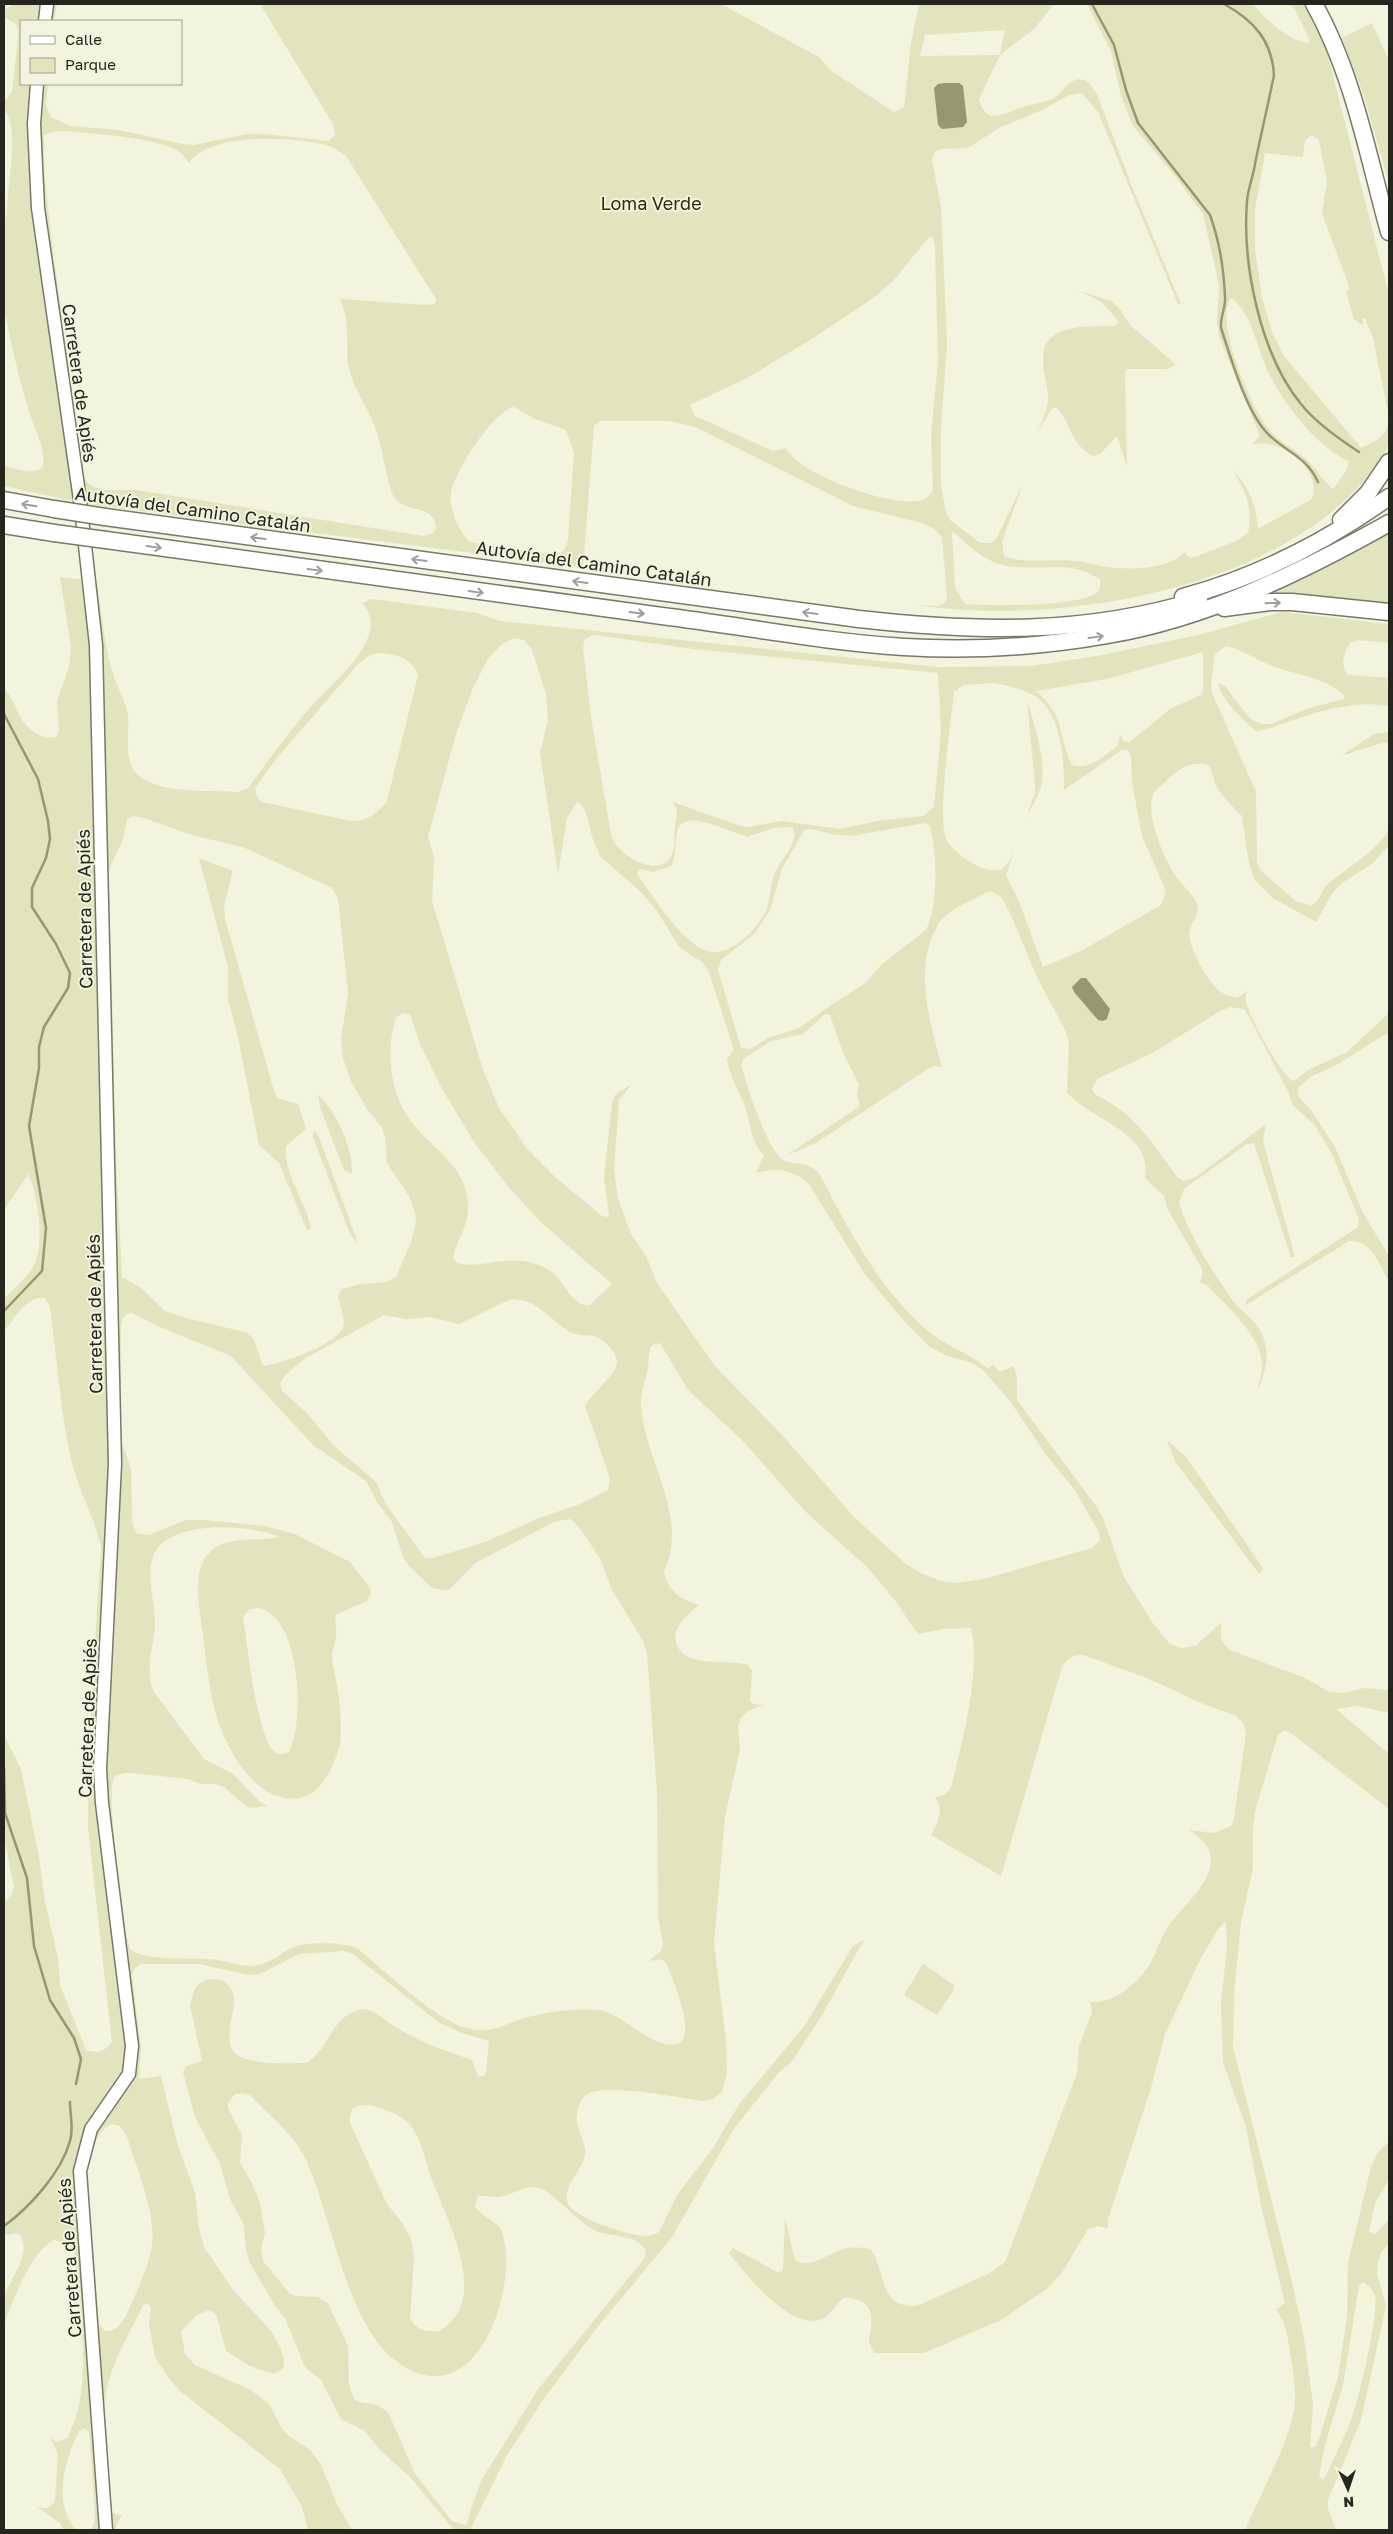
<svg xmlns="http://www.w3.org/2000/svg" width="1393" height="2534" font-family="'Golos Text',sans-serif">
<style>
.green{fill:#e1e4bd;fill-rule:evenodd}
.water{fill:#969970}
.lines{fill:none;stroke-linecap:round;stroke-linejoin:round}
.stream{stroke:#969970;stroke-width:2.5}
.secondary-casing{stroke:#787966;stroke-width:15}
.highway-casing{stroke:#787966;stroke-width:19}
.secondary{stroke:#fff;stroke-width:12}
.highway{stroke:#fff;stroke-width:16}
.highway-bridge-casing{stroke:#787966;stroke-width:19;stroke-linecap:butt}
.highway-bridge{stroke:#fff;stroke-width:16}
.oneway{stroke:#9d9d9a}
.labels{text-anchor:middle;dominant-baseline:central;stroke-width:4;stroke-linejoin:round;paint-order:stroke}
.park-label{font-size:18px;fill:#2d2e0b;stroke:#f2f4de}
.street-label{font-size:18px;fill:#25261e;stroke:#f2f4de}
</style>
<rect width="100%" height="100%" fill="#f2f4de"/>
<g class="green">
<path d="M14,4h43l-3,17h-33v63h27l-2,22 5,11 19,9 49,4 64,14 11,1 53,-11h18l63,7 7,-6 -2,-11 -73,-120h461l98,53 11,13 64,42 10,-5 7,-63 8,-40h135l-19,24 -35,27 -21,44c7,28 24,14 43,8 10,-3 21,-4 30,-8 11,-5 17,-24 32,-19 6,2 9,9 13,14l36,95 48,115h-3l-80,-192 -16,-19 -13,2 -27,15 -43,18 -31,20 -26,1 -7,2 -3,9 9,46 6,138 -6,84v57l5,28 4,7 30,23h11l5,-4 27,-55 -21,57 2,15c23,9 49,2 73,5 10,1 20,5 30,6 22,3 62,3 78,-15l2,4 5,2 44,-17 12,-8c5,-27 -2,-41 -16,-64 19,22 23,32 26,60l54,-30c11,-29 -31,-63 -60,-54l7,-8v-4l-39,-94 -3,-17 2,-37 -16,-71 -28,-38 -42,-50 -12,-30 -10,-45 -24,-47h166c13,15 34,37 55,39l2,-2 -15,-31 -5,-6h13l23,44 63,247v122l-16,-79 -8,-20 -3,1 1,4 -2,1 -7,-5 -8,-28 4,-2 -28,-76 5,-32 -8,-41 -8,-5 -6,6 -2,16 -38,-4 -10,57v39l7,49 10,34 12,24 77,92c15,-7 28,-12 28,-31 0,8 1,16 0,23 -3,21 -32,49 -47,63 -100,91 -295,122 -426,102l23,1 6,-3 2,-6 -5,-60 -8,-8 -11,-6 -70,-17 -158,-79 -26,-6h-68l-7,5 -11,141 -496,-63 -83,-18v-20c13,3 28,10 39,1 3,-22 -11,-41 -16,-62 -9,-32 -18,-67 -23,-101 -4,-35 1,-74 4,-110 2,-21 10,-69 -4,-85v-7l8,-10 7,-62 -3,-6 -12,-7v-7zM1005,30l-5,25 -80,1 5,-21zM66,131c26,3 97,6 116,23 2,2 5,7 7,9 20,-31 108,-27 140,-17 6,2 12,7 17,10l90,143 -1,5 -11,1 -84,-6c11,24 5,40 8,64 3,24 21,44 28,67 7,20 9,43 16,63 9,24 44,7 44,37l-5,4 -8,2 -287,-46c-17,-1 -43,5 -52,-12l-31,-227 -9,-80v-36l8,-3zM929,237h3l3,8 3,117 -7,74 2,54c-4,6 -8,10 -15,11 -29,5 -119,-26 -132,-53l-13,3 -78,-35 -5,-11 57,-27 68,-41 61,-41 17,-15zM1230,299h3c20,18 22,43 33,68 13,31 51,82 83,94l-3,10 -13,18c-10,-8 -16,-19 -25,-28 -13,-12 -31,-20 -41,-34 -17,-23 -52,-103 -37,-128zM514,407l21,12 31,11 8,23 -6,86c-2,10 -4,13 -14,16l-84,-13c-11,-10 -22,-35 -19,-49 3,-21 43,-83 63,-86zM952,531c14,12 28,27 47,33 32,10 73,-7 101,16 1,6 0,11 -5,14 -24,13 -101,12 -130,10l-10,-16z"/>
<polygon points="1372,23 1389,61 1389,183 1363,93 1342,38"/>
<path d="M1079,291l32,10 9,8 10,16 50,43 -5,-3 -8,4h-40l-2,5 2,93 -10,-31 -16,17 -7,3c-25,-11 -23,-36 -38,-49l-5,2 -13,23c3,-9 9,-20 10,-30 1,-15 -6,-31 -5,-46 1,-33 49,-30 72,-30l4,-4 -17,-20z"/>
<polygon points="1389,533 1389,605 1270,596 1271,592 1300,581"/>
<path d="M60,577l37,4c4,30 7,61 15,90 4,13 11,26 15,39 5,22 -8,52 15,68 23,16 69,12 97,14l9,-4c20,-27 39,-54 61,-79 19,-23 53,-47 61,-78 3,-11 -1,-18 -7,-28l9,-4 105,14 23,8 437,46 95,-1 70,-11 96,-20 84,-23 107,12v19l-30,-3 -9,3c-6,11 -11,21 -2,32l41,3 -2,4 2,24c-42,-7 -81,9 -121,23l-12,2c-11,-8 -39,-36 -37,-48l6,3 20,27 9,8 9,3h8l38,-16 35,-9v-4c-19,-18 -48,-20 -72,-29 -15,-6 -29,-16 -46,-20l-11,8 -4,30 1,9 44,99 1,70 4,9 35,30 15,5c10,-5 9,-14 16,-21 21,-18 46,-31 62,-55v15l-16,18 -31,20 -9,9 -17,30 -43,-24 -18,-18 -6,-16 -7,-48 -14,-14 -11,-14 -8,-23c-18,-4 -28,2 -41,14 -4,5 -13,10 -15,16 -8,19 11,64 22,80 6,9 16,17 21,27 6,13 -7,21 -7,33 1,14 19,48 31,56 5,4 12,6 18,7l9,-7c-1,3 -2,7 -1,11 3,14 36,76 48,79l16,-12 37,-17 42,-39v19l-53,33 -24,11 -14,12v8l15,17 22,34 28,66 26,43v26c-10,-18 -17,-43 -40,-41l-103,64v-5l112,-73 1,-8 -27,-65 -18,-30 -22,-19 -3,-12 -44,-84 -15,-2 -10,4 -66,41 -57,27 -5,10 2,5c41,19 58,49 84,84l6,3 12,-4 70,-53 -3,17 32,116h-4l-37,-114 -7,1 -63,45 -5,14c11,34 32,66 52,95 6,10 17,16 24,25 17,22 13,45 2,68 2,-8 5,-18 5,-27 0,-27 -36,-59 -54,-78l-8,-4 3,-10 -2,-5 -34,-59 -3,-12 -19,-18c9,-47 -58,-59 -78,-86l2,-48 -3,-12 -29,-55 -27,-64 -8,-15 -11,-7c-13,5 -45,20 -52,32 -27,44 -9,99 3,144l-8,-1 -8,4 -110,73 -29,12 73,-49 -3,-12 2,-10 -16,-31 -13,-38 -5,-1 -22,20 -32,7 -28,18 -2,6c5,18 27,87 42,95 15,7 24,-1 37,15 28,53 56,108 100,149 20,20 46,27 67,44l7,-3 5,7 15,-6 3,13v21l79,106 7,12 21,59 30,48 16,19 11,4 14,-2 27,-24c-2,13 -3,19 8,28l75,28 24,14 14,1 21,-5 25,2v23l-32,-7 -21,3 53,45v55l-97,-75 -8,-4 -6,5 -22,72 -3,20v41l-12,54 -7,72 -1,53 60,239 11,52 9,66 -3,43h5l4,-8 19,-62 9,-60 1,-54 23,-96 6,-13 12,-13v38l-14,24 -6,28 5,4 15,-15v24l-8,8 -3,10 -1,12 9,32 -25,114 -33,80v9l8,21h-91c14,-33 48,-94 50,-128 1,-16 -2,-33 -5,-49 -2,-15 -4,-31 -14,-43l9,-7 -23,-93 -16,-83 -23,-65 -2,-60 6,-55 -1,-26 -8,8 -18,31 -35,74 -14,54 -43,131v9l-11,-2 -9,3 -25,42 -15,17 -47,32 -77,33h-50c-2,-4 -4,-8 -5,-12 0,-4 2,-10 2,-15 3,-21 -9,-29 -28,-28 -7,6 -13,18 -21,21 -31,13 -76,-45 -93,-66l4,-5 46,25 4,-3 2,-52 10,42c17,10 32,-7 49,-11 10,-2 17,-2 27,1 16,23 7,58 46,56l73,-33 15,-11 72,-189 2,-27 13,-34 -2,-10c24,2 49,-19 61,-40 6,-11 9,-23 16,-34 22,-31 73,-66 22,-98l25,3 17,-7 3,-7 12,-86 -3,-10 -7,-7 -35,-13 -54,-25 -64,-23c-11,0 -15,3 -21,12l-61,209 -70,-41c6,-11 14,-27 4,-37l11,-4 5,-6c10,-40 31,-122 20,-160l-28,1 -25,5 -24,-35 -27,-32 -60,-54 -65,-73 -54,-50 -28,-47 -8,2c-4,8 -3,13 -4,22 -1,12 -8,25 -7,37 3,58 49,110 23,168 4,19 16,27 35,33 -11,9 -27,22 -23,37 7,28 51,16 72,23l4,6 -2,30 3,3 10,1 -15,6 -8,8 -2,9 2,22 -15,66 -11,127 12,98 1,32 -5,19 -9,7 -10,2c-22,-3 -101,-19 -117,-6 -6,4 -8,12 -9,20 -3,14 10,25 8,40 -3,15 -21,30 -18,46 4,17 61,34 78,35 5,0 10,-2 14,-4l18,-37 34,-44 29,-48 63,-75 50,-82 11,-6 -42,75 -31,48 -11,8 -47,59 -61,107 -77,93 -52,70 -36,55 -37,75h-16l-43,-52 -32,-29 -14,-18 -24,-12 -20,-39 -16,-13 -20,-49 -10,-12 -25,-43 -4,-13 -2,-25 -14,-26 -10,-35 -25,-47 -12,-45 3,-6 16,-5 -12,-56c2,-5 3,-14 6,-18 13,-15 36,-8 38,11 1,13 -10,41 -1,53 11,15 57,12 74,12 18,-11 22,-34 39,-47 5,-3 11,-7 17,-7 13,1 23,13 34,19 23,14 49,23 75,32l6,16h6l2,-4 3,-31 -27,-8 -24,-11 -85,-68 -9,-3 -45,3 -39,20 -11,1 -50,-11h-58l-7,5 -2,7 9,71 -2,32 22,-3 17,70 17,47 4,35 5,19 30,44 38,41 9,17 3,12 -1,8 -10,5 -23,-8 -24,-15 -10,-37 -7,-4 -12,5 -16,16 4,23 10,11 56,25 19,15 12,24 7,7 21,14 11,15 16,39 15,26h-44l-6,-23 -22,-38 -100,-78 -12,-14 -13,-20 -6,-33 2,-16 -3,-5 -5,2c-13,28 -32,58 -37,88 -6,37 2,82 5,119l11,4 -5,7 -1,7h-25l3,-6 1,-11 -6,-81 -4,-4 -6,3c-14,28 -27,71 -3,99h-13l-3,-7 -23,-16c9,2 13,2 18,-6l3,-48 -8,-15 7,4 11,-4c3,-10 8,-19 10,-29 11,-45 2,-112 -4,-158l-7,-8 -13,-3c-23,11 -42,62 -50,85 0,-8 -2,-19 0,-27 5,-19 31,-47 14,-65l-14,2v-333l8,-8 2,-7 -10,-50v-102l17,34 18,88 6,45 13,56 2,27 26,65c12,3 17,3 26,-8l-24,-215 1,-87 12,-193c-6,-29 -22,-55 -29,-84 -12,-51 -15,-105 -22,-156l-5,-9c-18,-3 -30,20 -41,33v-32c11,-12 27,-24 32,-39 8,-20 2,-67 -8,-86l-24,36v-522c18,22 10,36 42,50l10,-1 3,-6 -2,-30 12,-34 2,-20zM594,635l100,14 244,24 3,58 -7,76 -11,9 -46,5 -36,8 -59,-8 -34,6 -8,-1 -67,-24c7,10 3,15 2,26 -1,10 1,22 -5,30 -12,17 -41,2 -51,-10 -4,-3 -6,-9 -8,-13l-20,-118 -8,-69 2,-9zM514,638l10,2 8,10 14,44 2,26 -8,33 18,121 9,-56 10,-16 4,2 5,8 6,25 8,19 43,38 16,20 20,33 24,16 6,9 25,78 -7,9c2,16 11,30 17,45 7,17 6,38 20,51l-8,18c21,-6 37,-3 53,11l55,89 40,48 25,25 16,9 27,8 11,7 27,31 37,55 27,33 25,43 1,8 -8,8 -108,31 -28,4 -15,-2 -18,-7 -17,-10 -51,-46 -73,-83 -68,-70 -57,-82 -11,-27 -15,-22 -13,-35 -4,-30 5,-69 13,-16 -17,11 -3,8 -8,74 5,40 -7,-1 -48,-40 -26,-26 -29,-42 -16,-38 -51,-169 2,-44 -6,-20 28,-103 17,-46 16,-31 13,-13zM1203,652v38l-2,5 -31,14 -40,33 -7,-1 -3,-7 -2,11c-12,10 -29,26 -46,20 -16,-33 -5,-47 -36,-74l71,-12zM378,653c16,0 35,5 40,22l-31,126c-9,13 -21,20 -36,20l-89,-19 -5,-5 -2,-9 21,-29 82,-95 12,-9zM993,683c17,3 38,7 50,20 20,21 21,60 21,87l58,-40h6l3,7 1,25 10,54 24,55 -5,14 -80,46 -38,16 -23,-63 -14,-29 9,-26c-3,6 -6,15 -12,19 -15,10 -51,-15 -57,-29 -9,-27 5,-115 8,-147l9,-7zM133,816l11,2 51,18 48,11 89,41 6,10 10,95 -7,47 2,18 8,23 16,28 14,17 4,10 2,27 22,33 7,20 -1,12 -4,14 -15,35 -9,5 -26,2 -19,5 -4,7c1,9 8,22 5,31 -6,18 -63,37 -80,39l-10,-28 -8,-6 -60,-14 -20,-7 -24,-23 -19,-11 -6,-118 -7,-289 14,-31 4,-20zM690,820l19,3 38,14 26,-9 19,-1c9,14 -10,31 -16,44 -6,11 -5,25 -9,37 -7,19 -33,46 -54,44 -28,-2 -61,-58 -76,-78l3,-5 13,3 18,-6c7,-13 2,-29 9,-42zM925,823l5,3c7,28 9,77 -4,104l-45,35 -14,17 -36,23 -32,23 -31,10 -18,11 -9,-1 -23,-78 3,-10 33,-26 16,-24 12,-41 22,-39 8,-1 19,5 20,2zM403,1013l7,1 10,30 21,43 33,55 36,47 33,35 69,60 -22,21c-17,3 -25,-22 -36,-31 -3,-3 -9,-6 -13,-8 -32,-14 -57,4 -84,-3l-4,-6c4,-18 15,-29 15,-50 0,-44 -40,-59 -60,-90 -19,-28 -22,-69 -12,-100zM511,1299c29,1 36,19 59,33 8,4 18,2 26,5 9,3 22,17 21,26 -2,14 -25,29 -32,43l25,72 -2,12 -28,14 -38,13 -57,25 -52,16h-8l-40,-55 -9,-21 -42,-36 -27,-33 -24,-21 -3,-8 5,-9 19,-16 80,-44 22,4 24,-2 29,7zM132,1313l28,14 71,29 82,89 53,36 11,21 15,20 11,35 6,9 23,22 10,2 8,-1 25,-26 81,-42 14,-2 8,7 22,32 12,32 30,49 5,13 10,140 1,125 5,27 -2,7 -12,10 12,-2 6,5c5,15 29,67 13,78 -20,14 -59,-30 -81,-32 -23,-2 -48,1 -71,7 -26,7 -35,19 -65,10 -30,-10 -81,-58 -106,-79 -14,-6 -54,-7 -68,1 -10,6 -18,13 -30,16 -14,3 -29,-3 -42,-5 -23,-4 -70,3 -87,-11l-3,-11c-3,-23 -22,-147 -13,-160 4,-5 11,-5 17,-5l58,6 11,5h16l9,4 21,18 5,2 16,-2 -8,-5 -26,-27 -29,-15 -50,-67c-10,-22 0,-45 1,-68 0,-22 -8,-42 -3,-64 10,-42 97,-36 128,-23 -22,5 -52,-2 -70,15 -18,17 -11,54 -8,76 4,27 6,57 13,83 10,37 43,98 88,86 20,-5 33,-35 37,-54 2,-16 0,-41 -3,-57 -1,-10 -5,-20 -5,-30 0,-7 4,-14 4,-22 1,-6 -1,-13 -1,-19l32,-14 4,-8 -1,-5 -20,-26 -55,-28 -30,-8 -61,-6h-18l-37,15 -12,-1 -3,-5 -2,-10 -1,-50 -10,-29v-112c1,-9 2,-14 11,-15zM260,1608c41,11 45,113 29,144 -3,1 -8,3 -11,2 -21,-7 -31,-115 -35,-137l7,-8zM243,2093l7,2c17,18 41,37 53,59 30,59 41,172 97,210 76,51 118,-72 103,-129 -3,-15 -20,-16 -28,-28l2,-10c6,-3 14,1 22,0 13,-2 26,-13 40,-9 13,3 38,33 55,42 16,8 41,3 52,20l-2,9 -105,129 -57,91 -12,33 -2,10 -3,3 -13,-4 -37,-47 -27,-62 -11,-7 -18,-3 -5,-3 -5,-14 -1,-39 -20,-43 -10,-6 -22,-1 -7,-3 -26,-32 -2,-13 4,-15 -5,-30 -8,-20 -12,-20 2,-28 -14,-27v-5l7,-9zM370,2105c12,4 32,9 40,20 13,16 16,41 24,60 15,39 57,117 5,146 -14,1 -22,-1 -29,-12l4,-62 -3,-18 -8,-15 -16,-20 -38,-83 3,-12 5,-3zM111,2124l9,2 6,8c10,33 30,77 26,112 -3,20 -14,42 -22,61 -5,11 -12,26 -25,24l-6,-6 -12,-146c0,-20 6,-44 24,-55zM1363,2282c5,2 10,9 12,14 4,18 -16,103 -23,121 -7,20 -17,38 -25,57l-4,6 -4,-4 6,-31 18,-60 16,-99z"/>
<path d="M1027,700c7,24 18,55 15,81 -2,13 -10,25 -16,36l9,-23v-10z"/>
<path d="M1389,732v10c-16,2 -31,10 -47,13l32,-21z"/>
<path d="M199,858l34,13 -9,34 1,14 49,172 3,7 21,6 8,25 -20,17c-3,27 20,56 25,82l-4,2 -28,-67 -20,-18 -21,-108 -10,-38v-32z"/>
<path d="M318,1094c18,19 35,52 34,80l-8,-4 -24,-63z"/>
<polygon points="314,1130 319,1137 358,1243 350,1234 313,1137"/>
<polygon points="1167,1440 1186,1457 1263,1568 1259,1574 1175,1461"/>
<polygon points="923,1964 954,1985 953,1991 937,2015 904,1995"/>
</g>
<g class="water">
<polygon points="945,83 959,83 963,86 967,122 963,127 942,129 938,125 934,88 938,84"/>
<polygon points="1081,978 1086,978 1110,1009 1107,1019 1103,1021 1098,1020 1074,992 1072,987"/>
</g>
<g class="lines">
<g class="stream">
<path d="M1092,4l22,41 12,45 12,33 72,92c9,25 14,56 15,82 1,11 -5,19 -4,31 10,30 25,84 47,106 19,19 38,22 50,48"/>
<path d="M1224,4c29,16 48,36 50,71 -6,30 -13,59 -19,89 -2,13 -7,25 -8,37 -5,63 13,153 54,203 15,19 38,35 58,48"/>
<polyline points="4,714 38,779 48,821 50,839 46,858 32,888 32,907 56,944 70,973 68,988 44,1027 39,1047 39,1068 29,1126 46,1228 42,1271 4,1311"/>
<polyline points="4,1768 5,1813 27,1878 34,1946 50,2000 74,2038 81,2059 76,2084"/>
<path d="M4,2226c26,-19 57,-53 66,-85 4,-13 0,-25 0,-39"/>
</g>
<g class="secondary-casing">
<g id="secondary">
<polyline points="45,21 47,4"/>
<polyline points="37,84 34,124 38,208 80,500 96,645 115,1464 100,1769 102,1803 132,2046 129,2074 91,2129 80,2171 106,2530"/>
</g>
</g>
<g class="highway-casing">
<g id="highway">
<path d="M1314,4c39,69 54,152 75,228"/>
<polyline points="4,500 54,509"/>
<path d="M105,517l754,102c117,13 225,16 340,-19"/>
<polyline points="1341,520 1368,493 1389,462"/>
<polyline points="4,525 54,533"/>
<path d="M106,540c185,26 370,52 556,76 81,10 161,26 242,31 69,4 137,0 204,-12 100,-17 194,-63 281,-112"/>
<path d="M1183,597c74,-20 144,-56 206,-100"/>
<polyline points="1224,608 1270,602 1292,602 1389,612"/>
</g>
</g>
<use href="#secondary" class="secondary"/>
<use href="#highway" class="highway"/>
<g class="highway-bridge-casing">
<g id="highway-bridge">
<polyline points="54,509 105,517"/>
<polyline points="54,533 106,540"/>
</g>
</g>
<use href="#highway-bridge" class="highway-bridge"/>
</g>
<defs><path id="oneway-shaft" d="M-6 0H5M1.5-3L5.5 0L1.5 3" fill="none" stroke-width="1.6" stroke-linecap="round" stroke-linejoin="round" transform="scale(1.25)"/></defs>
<g class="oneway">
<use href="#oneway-shaft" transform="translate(29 505) rotate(-170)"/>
<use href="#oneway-shaft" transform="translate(258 538) rotate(-172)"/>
<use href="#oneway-shaft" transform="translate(154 547) rotate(8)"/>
<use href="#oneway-shaft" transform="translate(419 560) rotate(-172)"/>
<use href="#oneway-shaft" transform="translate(315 570) rotate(8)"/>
<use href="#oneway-shaft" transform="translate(580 582) rotate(-172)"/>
<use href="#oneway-shaft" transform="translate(476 592) rotate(8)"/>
<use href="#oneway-shaft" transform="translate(1273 603) rotate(-2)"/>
<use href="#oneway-shaft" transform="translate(637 613) rotate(7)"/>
<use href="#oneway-shaft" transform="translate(810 613) rotate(-172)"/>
<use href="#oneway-shaft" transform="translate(1096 637) rotate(-8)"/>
</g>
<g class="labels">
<g class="park-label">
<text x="651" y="203">Loma Verde</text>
</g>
<g class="street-label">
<text transform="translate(80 383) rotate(82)">Carretera de Apiés</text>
<text transform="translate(193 509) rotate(8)">Autovía del Camino Catalán</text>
<text transform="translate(594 563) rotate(8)">Autovía del Camino Catalán</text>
<text transform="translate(84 909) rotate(-91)">Carretera de Apiés</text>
<text transform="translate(94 1314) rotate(-91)">Carretera de Apiés</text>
<text transform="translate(87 1718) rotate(-88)">Carretera de Apiés</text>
<text transform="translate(69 2258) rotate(-94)">Carretera de Apiés</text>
</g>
</g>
<rect width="1393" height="2534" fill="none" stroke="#25261e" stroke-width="10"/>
<rect x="20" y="20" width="162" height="65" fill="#f2f4de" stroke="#a0a291"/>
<rect x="30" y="36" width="25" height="8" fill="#ffffff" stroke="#a0a291"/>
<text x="65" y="45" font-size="15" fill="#25261e">Calle</text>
<rect x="30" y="58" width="25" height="15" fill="#e1e4bd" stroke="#a0a291"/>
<text x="65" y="70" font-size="15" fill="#25261e">Parque</text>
<g transform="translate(1348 2489) rotate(177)" stroke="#f2f4de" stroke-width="4" paint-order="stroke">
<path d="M0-4L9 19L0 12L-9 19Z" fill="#25261e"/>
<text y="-8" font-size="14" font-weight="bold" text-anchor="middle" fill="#25261e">N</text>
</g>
</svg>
